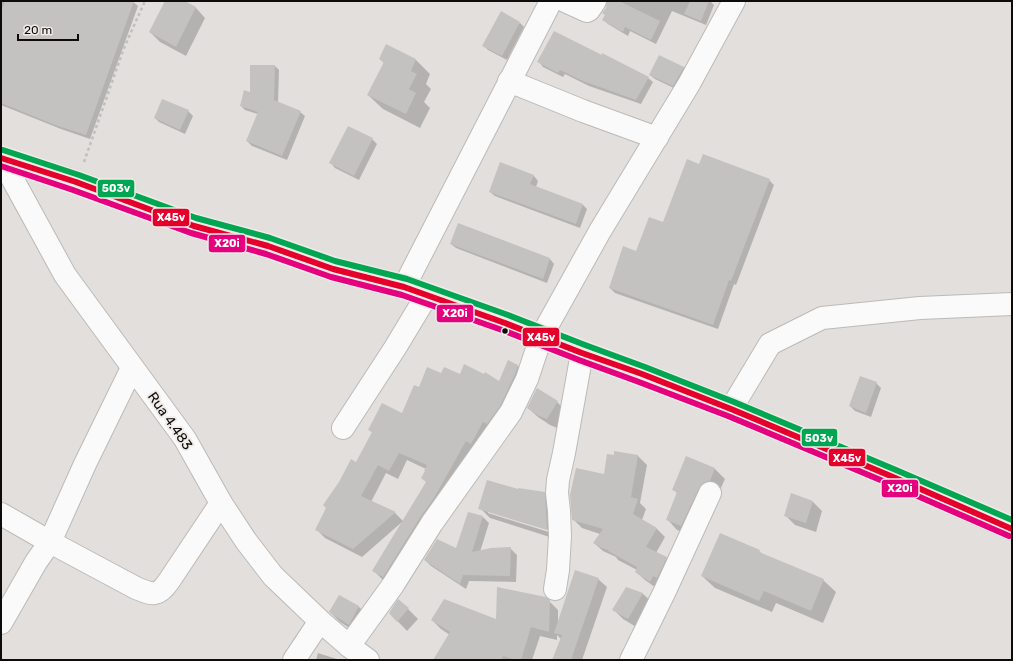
<svg xmlns="http://www.w3.org/2000/svg" width="1013" height="661" font-family="Rubik,sans-serif">
<style>
.shadow{fill:#0003;fill-rule:evenodd}
.building{fill:#c4c2c0}
.lines{fill:none;stroke-linecap:round;stroke-linejoin:round}
.minor-casing{stroke:#bcbab8;stroke-width:24}
.major-casing{stroke:#bbbab8;stroke-width:24}
.path{stroke:#c0bfbf;stroke-width:2.5;stroke-dasharray:3 3;stroke-linecap:butt}
.minor{stroke:#fbfafa;stroke-width:22}
.major{stroke:#f5f0ee;stroke-width:22}
.bus-1-casing{stroke:#f1ece8;stroke-width:9}
.bus-2-casing{stroke:#f1ece8;stroke-width:9}
.bus-3-casing{stroke:#f1ece8;stroke-width:9}
.bus-1{stroke:#e4002b;stroke-width:6}
.bus-2{stroke:#e5007d;stroke-width:6}
.bus-3{stroke:#00a651;stroke-width:6}
.bus-dot{fill:#0e0c0b;stroke:#f1ece8;stroke-width:1.5}
.labels{text-anchor:middle;dominant-baseline:central;stroke-width:4;stroke-linejoin:round;paint-order:stroke}
.street-label{font-size:14px;fill:#0e0c0b;stroke:#f1ece8}
.line-badge{stroke:#f1ece8;stroke-width:1.5}
.badge-label{font-size:11px;text-anchor:middle;font-weight:bold;fill:#fff}
</style>
<rect width="100%" height="100%" fill="#e2dfdc"/>
<g class="shadow">
<polygon points="1,1 130,1 133,2 138,6 90,139 61,129 1,105"/>
<polygon points="166,1 183,1 196,8 205,18 186,56 160,42 150,32"/>
<polygon points="608,1 710,1 714,5 706,25 672,11 656,44 630,31 628,36 608,24 603,19 606,15"/>
<polygon points="520,23 524,27 507,60 488,50 484,46"/>
<polygon points="380,59 416,60 430,74 426,84 431,89 424,102 430,108 420,128 383,109 368,95 384,63"/>
<polygon points="539,62 648,78 653,82 641,104 589,86 565,74 563,77 543,67"/>
<polygon points="275,66 279,70 278,103 300,112 305,116 287,160 252,146 247,141 258,114 245,110 241,106"/>
<polygon points="684,67 688,72 678,90 655,79 650,75"/>
<polygon points="188,111 193,116 185,134 159,122 155,118"/>
<polygon points="372,139 377,144 359,180 335,168 331,163"/>
<polygon points="700,166 769,180 774,185 736,285 734,284 718,329 615,293 610,288 663,223"/>
<polygon points="534,176 538,181 536,187 583,205 587,209 580,228 495,196 490,192"/>
<polygon points="459,224 550,259 554,264 547,283 456,248 451,244"/>
<path d="M508,362l10,4 8,8 -134,211 -10,-6 -9,-9 29,-48 -40,35 -37,-19 -8,-8 40,-67 16,-30 -3,-3 33,-16 16,-26 22,-13h19l40,7zM407,460l19,9 1,13 -24,39 -8,-8 -24,-11 15,-29 12,6z"/>
<polygon points="876,383 881,388 871,417 855,411 850,406"/>
<polygon points="537,389 557,402 567,412 557,428 550,425 538,417 528,408"/>
<polygon points="615,453 638,456 647,465 640,503 646,509 642,520 656,528 665,537 656,553 666,558 675,566 659,590 645,580 636,572 637,570 618,560 616,557 603,551 594,543 600,534 582,528 573,519 605,475 615,457"/>
<polygon points="686,458 715,469 725,479 720,490 691,535 677,530 668,520 678,494 674,490"/>
<path d="M519,491l25,2 9,9 3,37 -66,-21 -9,-9zM488,511l64,20v2l-64,-20z"/>
<polygon points="813,502 822,511 816,532 795,525 785,515"/>
<polygon points="483,517 489,523 480,552 510,548 517,555 516,582 469,581 466,589 431,566 425,560 457,549"/>
<polygon points="759,551 763,555 823,580 836,592 823,623 776,603 772,612 715,588 702,576"/>
<polygon points="598,579 607,587 582,660 554,660 561,639 557,635 557,640 540,636 532,660 453,660 450,635 441,629 432,620 497,621 549,601 558,610 558,624"/>
<polygon points="626,588 643,594 653,603 638,628 623,619 614,610"/>
<polygon points="340,596 359,607 369,617 359,634 340,622 330,612"/>
<polygon points="399,600 418,619 407,631 390,613"/>
<polygon points="318,653 340,660 316,660"/>
</g>
<g class="building">
<polygon points="5,1 134,1 86,135 55,125 1,103 1,12"/>
<polygon points="165,1 185,1 196,7 176,47 149,32"/>
<polygon points="607,1 619,1 660,21 651,40 625,27 623,32 602,20 605,15 602,13 606,8"/>
<polygon points="690,1 709,1 701,21 684,14"/>
<polygon points="501,11 520,22 502,56 482,46"/>
<polygon points="554,31 602,55 602,53 649,77 636,100 583,81 560,70 558,73 537,62"/>
<polygon points="386,44 416,59 411,71 417,74 409,89 416,93 406,114 367,95 384,62 379,59"/>
<polygon points="659,55 684,67 673,86 649,75"/>
<polygon points="250,65 275,65 274,100 301,111 282,156 246,141 258,112 240,106 244,90 250,92"/>
<polygon points="162,99 189,110 180,130 154,118"/>
<polygon points="348,126 373,138 354,176 329,163"/>
<polygon points="703,154 770,179 731,281 729,280 713,325 609,288 623,246 636,251 649,217 663,222 687,159 699,164"/>
<polygon points="500,162 534,175 530,184 583,204 576,224 489,192"/>
<polygon points="458,223 550,258 543,279 450,244"/>
<polygon points="508,360 518,365 515,374 500,406 487,424 483,422 471,444 466,441 434,498 421,516 383,577 372,571 426,482 421,478 425,471 424,471 427,465 399,453 389,471 378,465 361,496 396,512 353,549 315,530 326,508 323,505 339,482 351,459 356,462 372,432 368,430 382,403 402,413 414,385 419,387 427,367 441,373 444,367 460,374 464,364 484,374 485,372 499,381"/>
<polygon points="860,376 877,382 866,413 849,406"/>
<polygon points="537,388 558,401 547,419 539,416 527,408"/>
<polygon points="614,451 638,455 631,497 638,499 633,514 657,528 646,547 667,557 657,578 653,576 650,582 635,572 637,567 608,551 608,550 602,548 593,543 603,529 572,520 570,495 576,468 604,474 607,454 614,455"/>
<polygon points="686,456 715,468 710,481 703,483 699,488 681,526 666,520 677,492 672,490"/>
<polygon points="487,480 518,489 518,488 545,492 547,530 478,509"/>
<polygon points="791,493 813,501 806,523 784,516"/>
<polygon points="468,512 483,516 472,552 491,548 511,547 510,576 463,575 460,584 424,560 437,539 456,548"/>
<polygon points="720,533 760,550 759,552 824,579 811,611 764,591 759,601 701,576"/>
<polygon points="575,570 599,578 571,660 552,660 562,635 554,633"/>
<polygon points="497,587 546,597 550,600 549,632 531,627 521,660 516,660 503,656 502,660 433,660 450,632 431,620 444,599 496,619"/>
<polygon points="626,587 643,593 628,619 612,610"/>
<polygon points="339,595 359,606 349,625 329,612"/>
<polygon points="398,599 409,608 397,622 389,613"/>
</g>
<g class="lines">
<g class="minor-casing">
<g id="minor">
<polyline points="565,1 587,11 589,10 595,1"/>
<polyline points="509,81 583,111 657,138"/>
<polyline points="1,158 65,275 185,439 221,503 246,541 273,576 320,621 349,646 368,660"/>
<polyline points="404,287 551,1"/>
<polyline points="731,409 770,344 822,318 920,308 1012,304"/>
<polyline points="343,428 395,348 427,295"/>
<path d="M1,514l49,28 86,46c17,7 22,9 33,-7l52,-78"/>
<polyline points="555,589 558,570 560,536 559,511 557,493 558,480 564,453 582,353"/>
<polyline points="1,623 36,562 50,542 85,464 132,368"/>
<polyline points="349,646 393,585 432,523 511,412 527,379 541,337 600,231 689,84 734,1"/>
<polyline points="294,660 320,621"/>
<polyline points="631,660 664,593 710,493"/>
</g>
</g>
<g class="major-casing">
<polyline id="major" points="1,158 76,182 194,226 268,246 333,269 404,287 505,323 582,353 642,374 731,409 893,477 1012,529"/>
</g>
<polyline class="path" points="84,162 124,48 145,1"/>
<use href="#minor" class="minor"/>
<use href="#major" class="major"/>
<g class="bus-1-casing">
<polyline id="bus-1" points="1,158 76,182 194,226 268,246 333,269 404,287 505,323 582,353 642,374 731,409 893,477 1012,529"/>
</g>
<g class="bus-2-casing">
<polyline id="bus-2" points="1,166 73,190 191,233 266,254 331,277 402,295 502,330 579,360 639,382 728,416 890,484 1009,536"/>
</g>
<g class="bus-3-casing">
<polyline id="bus-3" points="3,150 79,175 196,218 270,238 335,261 407,279 508,315 585,345 645,367 734,402 896,470 1012,520"/>
</g>
<use href="#bus-1" class="bus-1"/>
<use href="#bus-2" class="bus-2"/>
<use href="#bus-3" class="bus-3"/>
</g>
<circle class="bus-dot" cx="505" cy="331" r="3.5"/>
<g class="labels">
<g class="street-label">
<text transform="translate(170 421) rotate(55)">Rua 4.483</text>
</g>
</g>
<g class="line-badge">
<rect x="97" y="179" width="38" height="19" rx="4" fill="#00a651"/>
<rect x="152" y="208" width="38" height="19" rx="4" fill="#e4002b"/>
<rect x="208" y="234" width="38" height="19" rx="4" fill="#e5007d"/>
<rect x="436" y="304" width="38" height="19" rx="4" fill="#e5007d"/>
<rect x="522" y="327" width="38" height="20" rx="4" fill="#e4002b"/>
<rect x="801" y="428" width="37" height="19" rx="4" fill="#00a651"/>
<rect x="828" y="448" width="38" height="19" rx="4" fill="#e4002b"/>
<rect x="881" y="479" width="38" height="19" rx="4" fill="#e5007d"/>
</g>
<g class="badge-label">
<text x="116" y="192">503v</text>
<text x="171" y="221">X45v</text>
<text x="227" y="247">X20i</text>
<text x="455" y="317">X20i</text>
<text x="541" y="341">X45v</text>
<text x="819" y="442">503v</text>
<text x="847" y="462">X45v</text>
<text x="900" y="492">X20i</text>
</g>
<rect width="1013" height="661" fill="none" stroke="#0e0c0b" stroke-width="4"/>
<path d="M18 34v6h60v-6" fill="none" stroke="#0e0c0b" stroke-width="2"/>
<text x="24" y="34" font-size="12" fill="#0e0c0b" stroke="#f1ece8" stroke-width="3" paint-order="stroke">20 m</text>
</svg>
